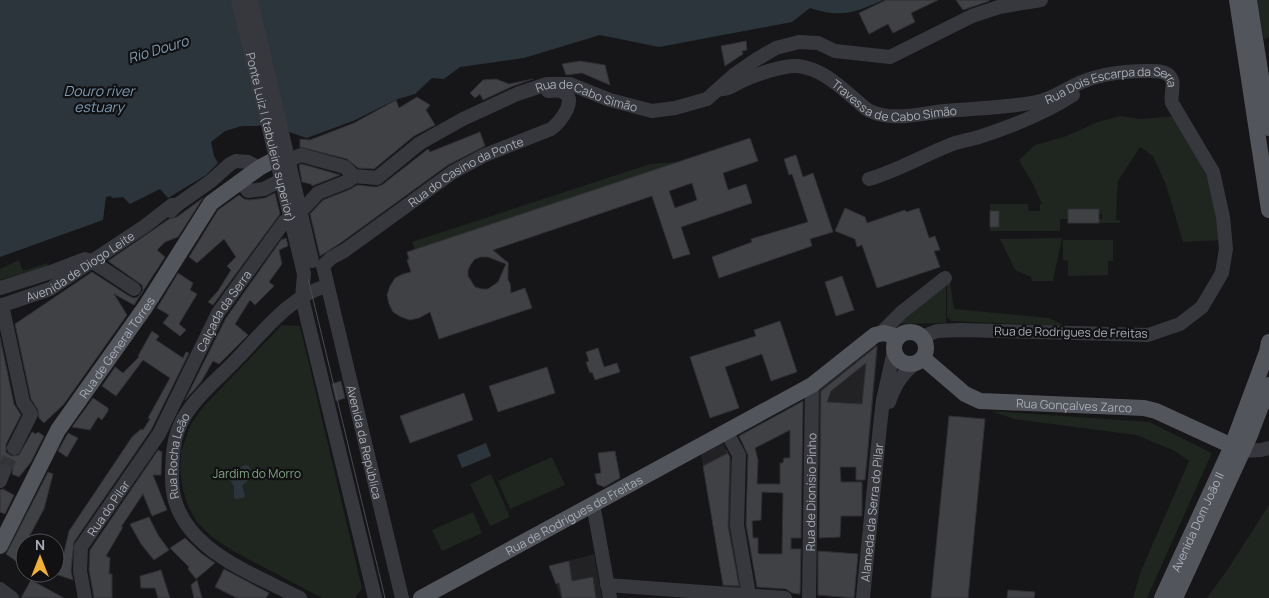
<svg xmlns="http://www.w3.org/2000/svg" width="1269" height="598" font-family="Manrope,sans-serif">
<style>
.built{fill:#222225}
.green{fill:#1e261f}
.water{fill:#2c353c}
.building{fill:#404145;stroke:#303034;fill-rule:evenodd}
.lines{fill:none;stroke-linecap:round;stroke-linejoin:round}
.minor-tunnel{stroke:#333438;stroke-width:14;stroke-dasharray:14 7;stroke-linecap:butt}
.minor{stroke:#37383d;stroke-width:14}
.major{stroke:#53555c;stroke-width:16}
.tram{stroke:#4a4c52;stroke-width:1}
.minor-bridge{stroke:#37383d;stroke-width:14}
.labels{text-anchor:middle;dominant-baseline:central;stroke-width:4.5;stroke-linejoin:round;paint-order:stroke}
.street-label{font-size:12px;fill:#a8adb8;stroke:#111113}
.park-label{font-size:12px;fill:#7fa381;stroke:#111113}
.water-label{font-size:14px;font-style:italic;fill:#7f9bb3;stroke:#111113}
</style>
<rect width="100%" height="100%" fill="#161618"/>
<g class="built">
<polygon points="874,344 878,347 867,467 818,467 818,390"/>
<polygon points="722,440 731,461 736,460 746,589 723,586 701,453"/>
<polygon points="594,554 602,598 561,598 549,566"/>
</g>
<g class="green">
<polygon points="1257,0 1269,0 1269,37 1264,39"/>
<polygon points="1121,116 1140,119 1177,116 1197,153 1212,190 1222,240 1183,242 1166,185 1153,156 1140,147 1118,181 1117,191 1116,220 1120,220 1120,223 1099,223 1099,219 1102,219 1102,214 1068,210 1068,219 1060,219 1060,231 990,231 990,204 1028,204 1029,211 1040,211 1040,204 1042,204 1033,184 1019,160 1035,145 1064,137 1098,122"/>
<polygon points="678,162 415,250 412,242 650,164"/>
<polygon points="1062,238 1053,281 1032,281 1031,277 1015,270 1000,239"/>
<polygon points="1063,240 1113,240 1113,261 1108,261 1108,275 1068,276 1068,261 1063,260"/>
<polygon points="19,260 23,271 47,263 48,266 0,280 0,269"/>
<polygon points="946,280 946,323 896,324"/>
<polygon points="947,280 950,281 954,309 1049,318 1065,326 952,321 947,317"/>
<polygon points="282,325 300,326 362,588 355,598 322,598 233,551 212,537 197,522 188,506 183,490 180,472 181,451 191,424 204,406"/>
<polygon points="991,411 1149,422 1210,452 1211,455 1147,598 1133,598 1141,571 1189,461 1175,451 1136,435 1014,419"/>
<polygon points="552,457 565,485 510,509 498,481"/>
<polygon points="491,474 510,517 490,526 470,484"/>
<polygon points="1269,505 1269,598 1207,598 1228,569"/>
<polygon points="473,512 482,533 442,551 432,530"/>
</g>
<g class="water">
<path d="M0,0h883c-28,13 -43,18 -73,8l-18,14 -133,25 -59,-12 -76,23 -64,9 -16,12 -12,-1 -17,16 -20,6 -42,21 -46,17 -21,-7 -3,-10 -26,5h-15l-17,5 -14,11 3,14 4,7 -12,12 -38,23 -8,-9 -30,15 -7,-7 -11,1 -1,-2 -5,1 -3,23 -103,37z"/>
<polygon points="486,443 491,456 462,468 457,455"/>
<polygon points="245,465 249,466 251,471 248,476 248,480 242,486 245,496 243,498 235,499 234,496 234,487 229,477 230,473"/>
</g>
<g class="building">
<polygon points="886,0 938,0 911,13 915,22 893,33 888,24 869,34 859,13"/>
<polygon points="956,0 989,0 989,1 963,10"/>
<polygon points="746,41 747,50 742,51 743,54 725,66 721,46"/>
<polygon points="580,61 605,65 610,85 582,73 566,75 562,64"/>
<polygon points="496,79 509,84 533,79 513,86 483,100 480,94 475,98 470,93 483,80"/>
<polygon points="417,97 430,105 426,110 435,125 414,136 374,169 358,168 347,159 300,147 300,139 310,140 354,123 396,100 399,108"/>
<polygon points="480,132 485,146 448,165 339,244 320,256 310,214 323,200 351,189 357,185 376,187 382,185 428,149 430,152"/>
<path d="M750,138l8,23 -35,12 5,17 18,-6 6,19 -71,24 9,27 -17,5 -21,-63 -159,54 14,12v-1l2,4h-1v15l2,3 1,10 14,-5 7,20 -93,31 -9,-27 -11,6 -9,2 -9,-3 -8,-5 -4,-8 -2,-9 3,-9 5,-8 8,-4 8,-2 -4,-12 2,-1 -2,-7zM692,183l5,17 -22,8 -6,-17zM481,257h7l18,7 -8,18 -10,7h-6l-7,-2 -7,-11v-6l3,-6 4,-5z"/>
<polygon points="796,155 803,177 813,173 833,232 810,239 812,246 719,278 712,257 752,242 751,239 808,222 792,174 789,175 784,159"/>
<polygon points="302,164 340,175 312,186 311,184 302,182 299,165"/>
<polygon points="275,193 280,214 213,305 208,302 218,291 231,270 227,266 236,257 224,239 197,263 189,257 218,210 239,195 244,199 249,200 265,198"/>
<polygon points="203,198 178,237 165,242 157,250 165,257 134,305 114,294 127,315 64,404 44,423 39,418 38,410 31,399 15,324 92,272 129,296 134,298 138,297 143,290 142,285 108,261 169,219 177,217"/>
<polygon points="845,208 865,217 867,223 905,210 906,212 919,208 929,238 935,236 940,250 934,251 940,267 877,288 862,245 857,247 855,239 835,231"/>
<rect x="1068" y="209" width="31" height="14"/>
<rect x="990" y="211" width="9" height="16"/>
<polygon points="286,238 288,246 279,250 282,264 269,282 274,286 255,305 250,300 235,324 248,335 219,364 213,361 201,382 185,400 226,318 281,240"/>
<polygon points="178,273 193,283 190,290 197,294 179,324 186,330 180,336 163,323 169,315 157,308"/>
<polygon points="842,276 854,310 836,316 825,282"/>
<polygon points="780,321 797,372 771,381 762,354 725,367 739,408 710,418 690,357 756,336 754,330"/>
<polygon points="152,331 159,336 156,340 183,358 186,352 189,353 151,430 74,542 71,571 73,580 55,574 55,564 61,565 69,531 132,437 141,429 143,430 150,419 148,418 170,378 143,360 116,396 102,386 115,367 123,373 139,357 138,356"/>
<polygon points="0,337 14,404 21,415 6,444 6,452 11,456 19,455 32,432 36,434 38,432 44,436 31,462 19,477 12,474 13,469 8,463 0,463"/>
<path d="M877,346l-12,134h-9v-13h-16l1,15h21v34h-21l-1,21 -21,1 2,-147zM866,363l-4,41 -35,-2 4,-11z"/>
<polygon points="598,348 604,367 617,363 620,372 595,380 592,372 590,373 586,362 589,361 586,352"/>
<polygon points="547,367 555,393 498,412 489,386"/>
<polygon points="341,381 345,398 336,401 332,384"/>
<polygon points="464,393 473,420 410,443 400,416"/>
<polygon points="93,398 108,408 108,411 102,420 98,417 90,430 72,427"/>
<path d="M803,401l-2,137h-10v11h10l-1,45 -8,-1 -6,-4 -29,-2 -11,-63 2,-69 -9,-19zM790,430v28h-6l-1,5h-3v21h-23l1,-24 -3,-12zM762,492l21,1 -1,61h-22l-2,-1v-15h-5l-1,-17 9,-1z"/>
<polygon points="949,416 985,419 968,598 931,598"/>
<polygon points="68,433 78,438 67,457 58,451"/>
<polygon points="158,450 162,452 161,475 153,475 167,510 152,516 143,494 121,527 123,527 106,556 110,558 109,574 112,574 112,598 94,598 89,570 90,550"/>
<polygon points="726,450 730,457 728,526 739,586 723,585 703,466 728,453"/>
<polygon points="615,451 620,478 604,487 597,484 595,474 601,473 598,453"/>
<polygon points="48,472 53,474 44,509 16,561 6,554"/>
<polygon points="3,489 14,495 5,514 0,512 0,490"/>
<polygon points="149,517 158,535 169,550 154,560 141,544 130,524"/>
<polygon points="185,538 202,554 215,563 196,579 188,569 189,567 170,548"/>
<polygon points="818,551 858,554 854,598 818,595"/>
<polygon points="569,561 572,581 593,577 596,598 562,598 559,583 556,584 549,566"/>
<polygon points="224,569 269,593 266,598 237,598 215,587"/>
<polygon points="161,570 170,598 158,598 155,588 141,588 140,576"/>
<polygon points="31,580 64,598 21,598"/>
<polygon points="197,580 202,598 194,598 191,585"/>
<polygon points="1008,590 1035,592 1034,598 1007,598"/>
</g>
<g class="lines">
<polyline class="minor-tunnel" points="4,471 14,448"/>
<g class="minor">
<path id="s1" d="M719,89c9,1 13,-3 21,-7 15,-7 42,-17 58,-16 24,3 40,19 58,34 4,3 9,9 14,11 23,11 52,2 75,0 31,-3 61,-3 91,-9 14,-2 25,-10 37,-16 23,-12 49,-15 74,-15 7,0 20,-1 24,7 4,5 -1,18 1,25l41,69 10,45 3,32 -4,24 -20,34 -22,17 -32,11 -187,-5 -24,1 -15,6"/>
<path d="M869,179c28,-8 53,-23 81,-34 9,-4 19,-5 29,-8 34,-11 65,-23 94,-42"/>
<path id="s2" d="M241,181l7,10 16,-2 15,-8 10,-21 12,-5 44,12 9,9 23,2 43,-35 43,-24 54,-25 30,-10h23l40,16 42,11 23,-3 32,-9 28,-25 22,-15 19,-11 23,-6 19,1 17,8 55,6 82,-41 27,-9 42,-7"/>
<polyline points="171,211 177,205 211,181 230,164 236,161 248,162 259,168"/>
<path id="s3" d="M323,266l8,-8 13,-7 109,-79 32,-17 66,-26c9,-6 30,-33 9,-38 -4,-1 -8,0 -12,0"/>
<path id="s4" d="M323,266l79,332"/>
<polyline points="304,274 302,298 375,598"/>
<polyline points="0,288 51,272 85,259 93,262 134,289"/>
<polyline points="2,305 23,402 31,414 14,448"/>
<path id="s5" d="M0,306l50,-17 95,-63 27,-21h5"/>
<polyline points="881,333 902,312 945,278"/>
<path d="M889,402c5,-15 13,-29 26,-38"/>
<polyline points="726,431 739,455 737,525 749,595"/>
<polyline points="1243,451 1261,450 1269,448"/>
<polyline points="0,481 4,471"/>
<polyline points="593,504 610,598"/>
<polyline points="607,585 785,598"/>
<polyline points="0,589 12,598"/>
<path id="s6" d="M85,598l-5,-27 1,-24 78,-113 59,-121 66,-91 21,-15 13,-14 30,-12 6,-5"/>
<path id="s7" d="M300,598c-51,-26 -129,-53 -128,-120 0,-21 1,-41 11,-59 13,-23 36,-41 54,-60 25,-26 54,-64 90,-73"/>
<path id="s8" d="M809,598l3,-213"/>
<path id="s9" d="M863,598l17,-172 3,-26 11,-49"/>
</g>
<g class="major">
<polyline points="1237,0 1269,210"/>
<polyline points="1249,0 1269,128"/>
<circle cx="910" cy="348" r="16"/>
<path id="s10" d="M923,358l42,36 15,7 164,7 12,3 87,40"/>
<path id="s11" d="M0,546l58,-116 88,-124 65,-103 48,-35 22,-12 -2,-8"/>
<path id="s12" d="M421,598l391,-213 63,-50 9,-2 14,4"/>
<path id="s13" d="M1162,598l70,-152 35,-94 2,-10"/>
<polyline points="1175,598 1250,435 1269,385"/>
</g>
<polyline class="tram" points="241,0 385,598"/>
<g class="minor-bridge">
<path id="s14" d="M238,0l66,274"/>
<polyline points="251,0 312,261"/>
</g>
</g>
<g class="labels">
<g class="street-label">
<text stroke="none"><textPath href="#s1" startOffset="190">Travessa de Cabo Simão</textPath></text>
<text stroke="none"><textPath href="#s2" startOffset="400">Rua de Cabo Simão</textPath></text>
<text stroke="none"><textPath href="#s1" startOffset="418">Rua Dois Escarpa da Serra</textPath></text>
<text stroke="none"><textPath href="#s14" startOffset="141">Ponte Luiz I (tabuleiro superior)</textPath></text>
<text stroke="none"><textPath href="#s3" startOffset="172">Rua do Casino da Ponte</textPath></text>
<text stroke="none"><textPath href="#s5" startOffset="90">Avenida de Diogo Leite</textPath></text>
<text stroke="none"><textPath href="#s6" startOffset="328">Calçada da Serra</textPath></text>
<text transform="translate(1071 332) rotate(1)">Rua de Rodrigues de Freitas</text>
<text stroke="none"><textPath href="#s11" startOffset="231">Rua de General Torres</textPath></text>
<text stroke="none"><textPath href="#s10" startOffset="166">Rua Gonçalves Zarco</textPath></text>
<text stroke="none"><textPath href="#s4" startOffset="181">Avenida da República</textPath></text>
<text stroke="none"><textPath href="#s7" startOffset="209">Rua Rocha Leão</textPath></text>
<text stroke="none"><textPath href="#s8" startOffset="106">Rua de Dionísio Pinho</textPath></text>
<text stroke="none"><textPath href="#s6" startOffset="99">Rua do Pilar</textPath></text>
<text stroke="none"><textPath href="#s9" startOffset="86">Alameda da Serra do Pilar</textPath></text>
<text stroke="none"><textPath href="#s12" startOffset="174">Rua de Rodrigues de Freitas</textPath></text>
<text stroke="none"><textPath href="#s13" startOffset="84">Avenida Dom João II</textPath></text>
</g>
<g class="park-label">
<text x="257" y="473">Jardim do Morro</text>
</g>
<g class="water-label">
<text transform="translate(158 49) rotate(-17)">Rio Douro</text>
<text x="99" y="90">Douro river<tspan x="99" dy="16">estuary</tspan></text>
</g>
</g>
<g transform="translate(40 558)"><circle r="24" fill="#111113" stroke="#4d4f55"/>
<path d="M0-4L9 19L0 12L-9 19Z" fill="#f2b134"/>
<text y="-8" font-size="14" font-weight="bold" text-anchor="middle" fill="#a8adb8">N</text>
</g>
</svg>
